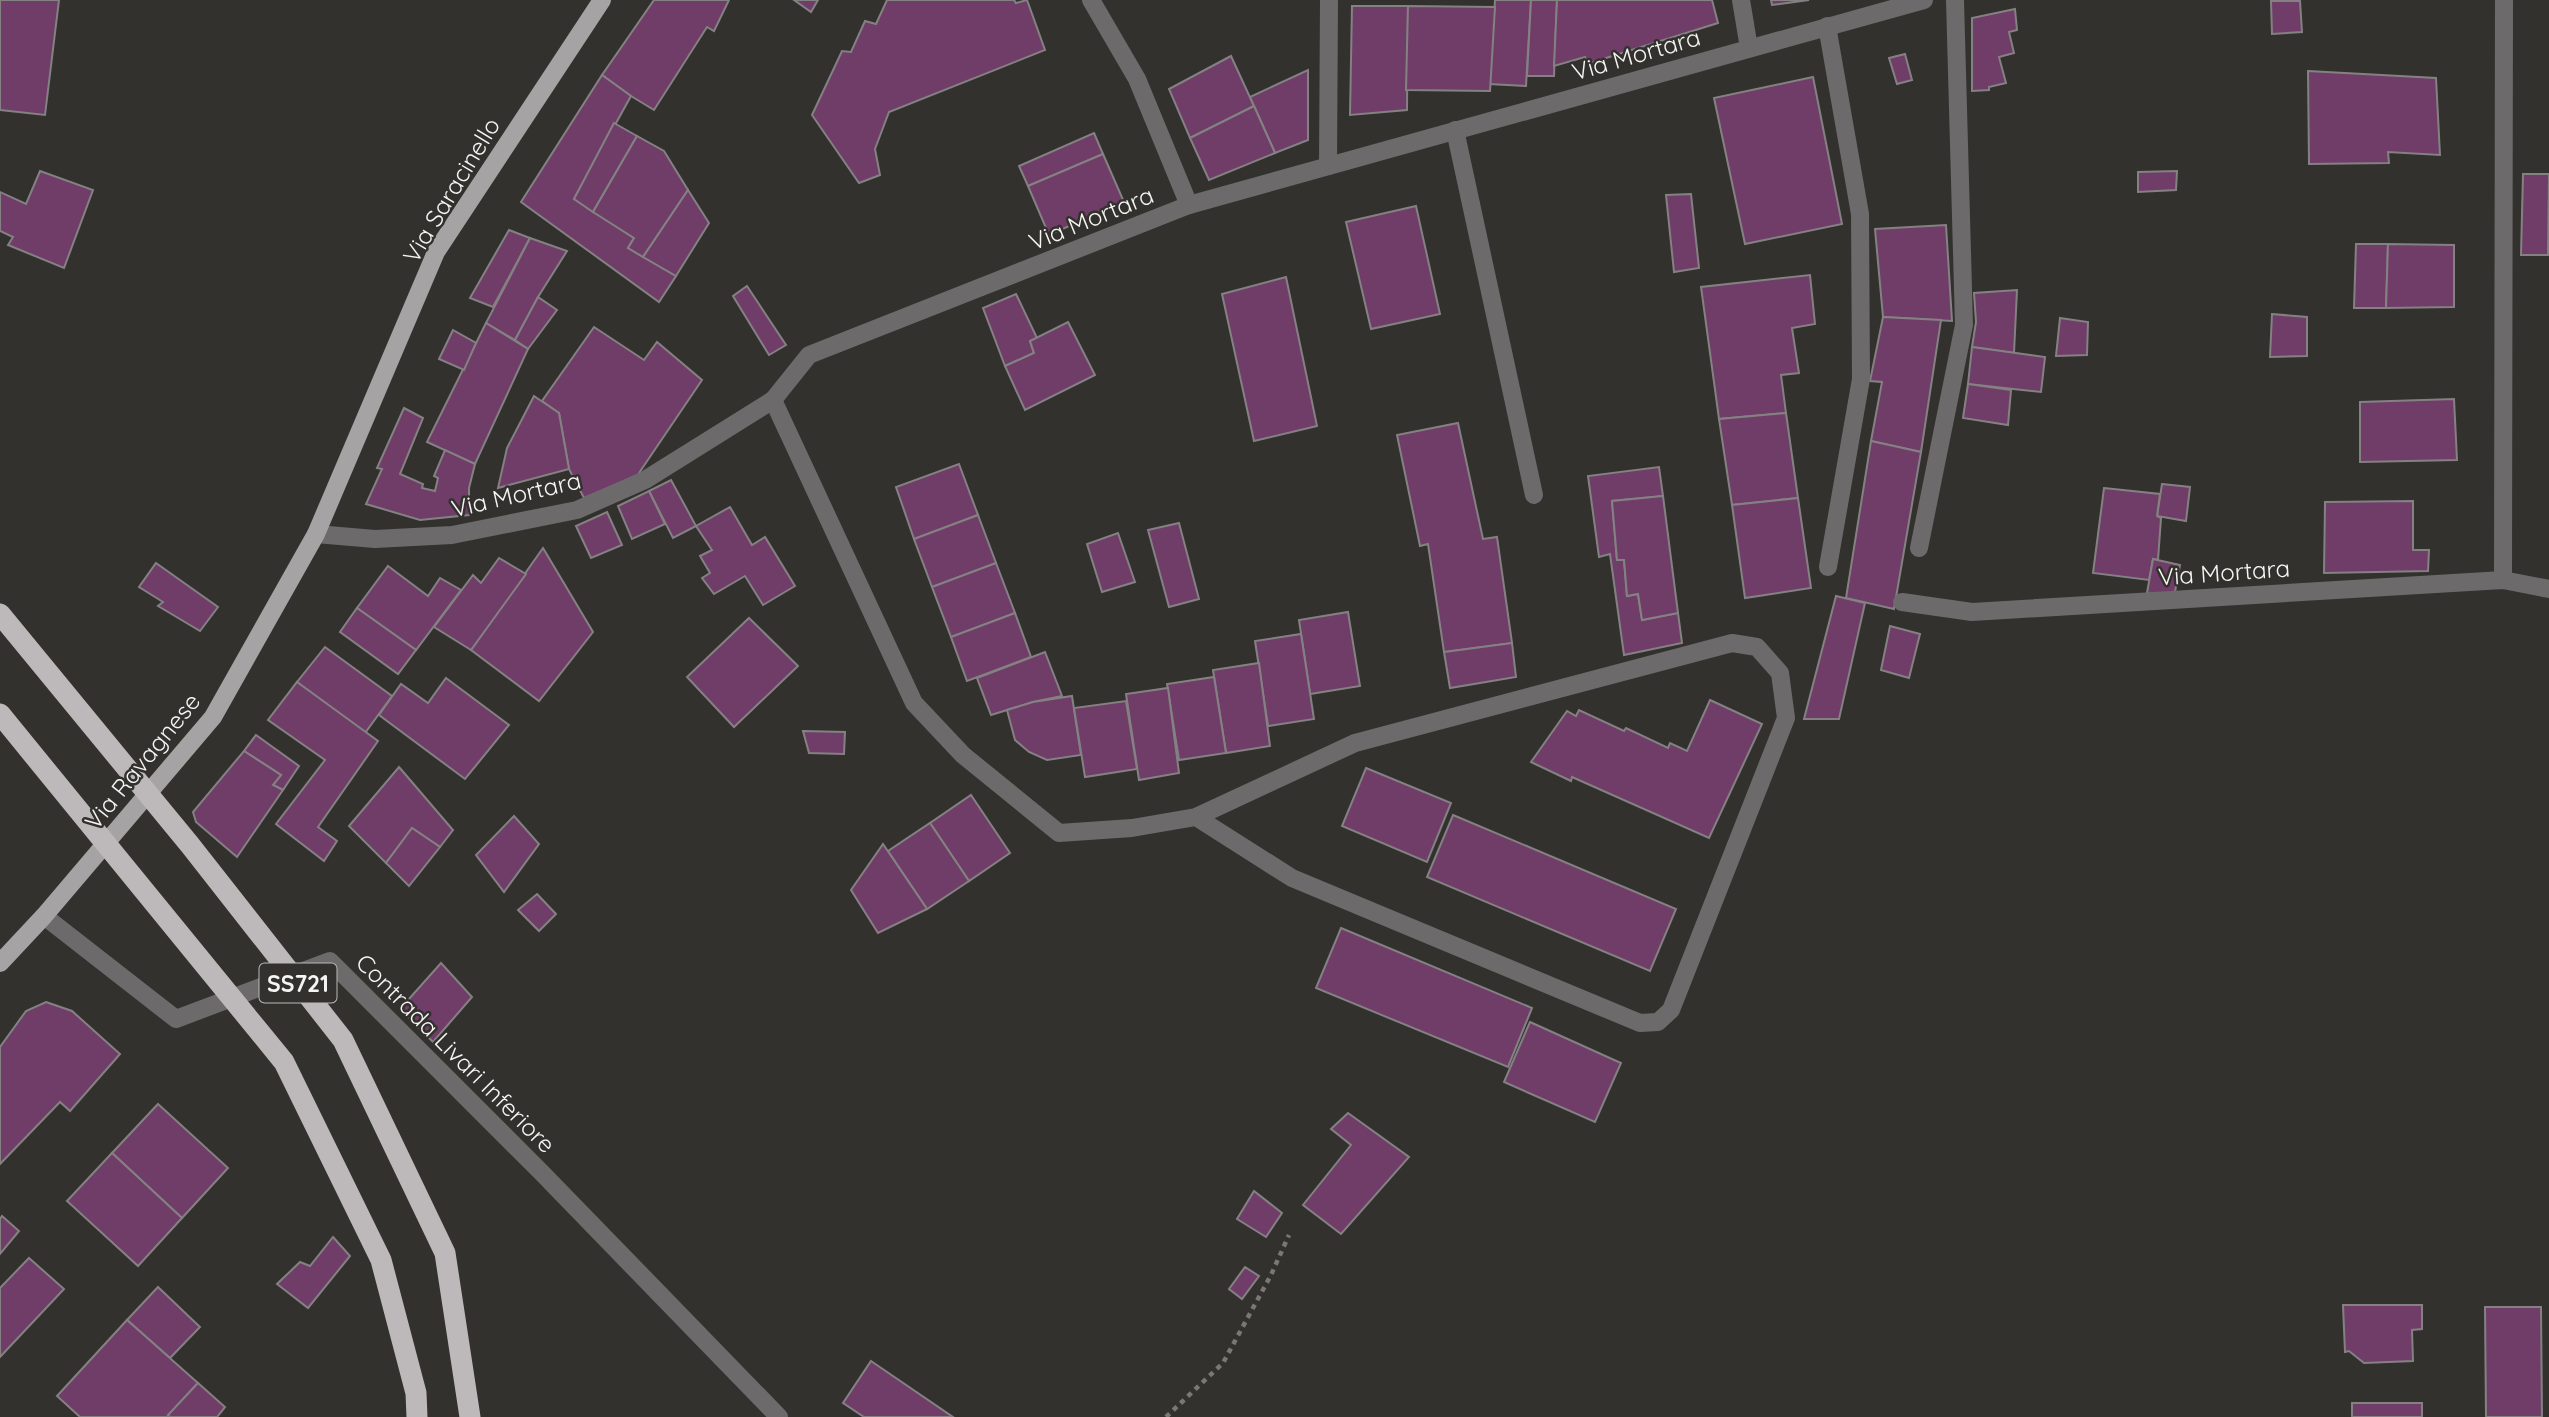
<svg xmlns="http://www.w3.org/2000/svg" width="2549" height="1417" font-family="Quicksand,sans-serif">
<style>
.building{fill:#703d68;stroke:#848183;stroke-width:2}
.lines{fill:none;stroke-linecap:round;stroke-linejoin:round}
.path{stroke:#797875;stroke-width:4.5;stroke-dasharray:5 5;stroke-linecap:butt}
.minor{stroke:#6c6a6b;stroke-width:18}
.major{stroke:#a6a3a4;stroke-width:18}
.highway{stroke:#bdb9bb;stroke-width:21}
.labels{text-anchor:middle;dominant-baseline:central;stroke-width:5;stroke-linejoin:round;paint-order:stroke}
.shield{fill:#32312e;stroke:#bbbab8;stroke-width:2}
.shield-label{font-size:23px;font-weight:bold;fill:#f6f5f3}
.street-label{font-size:24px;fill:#f6f5f3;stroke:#32312e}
</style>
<rect width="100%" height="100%" fill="#32312e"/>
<g class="building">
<polygon points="0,0 59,0 45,115 0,110"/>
<polygon points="654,0 729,0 714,31 707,27 654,110 631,96 602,75"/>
<polygon points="794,0 818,0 811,12"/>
<polygon points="887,0 1014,0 1016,3 1027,0 1045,50 889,112 875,149 880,175 859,183 812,115 842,51 851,52 865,21 876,24"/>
<polygon points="1495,0 1531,0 1526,86 1489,84"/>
<polygon points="1531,0 1557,0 1554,76 1527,76"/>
<polygon points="1557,0 1712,0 1718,23 1587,64 1585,57 1554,66"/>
<polygon points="1771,0 1809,0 1772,5"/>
<polygon points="2271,1 2300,1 2302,32 2272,34"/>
<polygon points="1352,6 1408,6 1407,110 1350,115"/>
<polygon points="1408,6 1495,7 1490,91 1406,90"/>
<polygon points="2015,9 2017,30 2009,32 2014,53 1999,57 2006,83 1989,87 1989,90 1972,91 1972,18"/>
<polygon points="1905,54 1912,80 1897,84 1889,58"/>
<polygon points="1231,56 1254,106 1190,138 1169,89"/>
<polygon points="1308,70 1308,140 1275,153 1250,97"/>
<polygon points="2308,71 2436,78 2440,155 2388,152 2389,163 2309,164"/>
<polygon points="602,75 631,96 574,199 634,238 628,248 676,276 659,302 521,202"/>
<polygon points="1813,77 1842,224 1745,244 1714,98"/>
<polygon points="1254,106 1275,153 1209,180 1190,138"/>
<polygon points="614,123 637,136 593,212 574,199"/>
<polygon points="1094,133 1103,154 1028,186 1019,166"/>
<polygon points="637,136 664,151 688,190 643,257 628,248 634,238 593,212"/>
<polygon points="1103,154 1124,202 1049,235 1028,186"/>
<polygon points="40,171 93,190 64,268 8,245 13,237 0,231 0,192 26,204"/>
<polygon points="2177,171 2176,190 2138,192 2138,172"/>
<polygon points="2523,174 2549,174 2548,255 2521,255"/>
<polygon points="688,190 709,223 676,276 643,257"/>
<polygon points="1691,194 1699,268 1674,272 1666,195"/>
<polygon points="1416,206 1440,314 1371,329 1346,222"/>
<polygon points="1946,225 1952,321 1883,317 1875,229"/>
<polygon points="509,230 530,238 493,307 470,298"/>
<polygon points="530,238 567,251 538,297 515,340 486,323"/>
<polygon points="2356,244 2388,244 2386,308 2354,308"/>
<polygon points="2388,244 2454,245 2454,307 2386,308"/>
<polygon points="1810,275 1815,324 1792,328 1799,373 1781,375 1786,413 1719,419 1701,287"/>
<polygon points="1286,277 1317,426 1254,441 1222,294"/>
<polygon points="747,286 786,345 769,355 733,296"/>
<polygon points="2017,290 2014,353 1972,347 1976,322 1974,293"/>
<polygon points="1016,294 1037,338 1030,341 1034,353 1005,366 983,308"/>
<polygon points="538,297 557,310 528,349 515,340"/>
<polygon points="2272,314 2307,317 2307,356 2270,357"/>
<polygon points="1883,317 1941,320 1921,452 1871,441 1882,382 1870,381"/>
<polygon points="2060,318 2088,322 2087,355 2056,356"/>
<polygon points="1068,322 1095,375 1025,410 1005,366 1034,353 1030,341"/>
<polygon points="486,323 528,349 475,464 427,442"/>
<polygon points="594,327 644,360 657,342 702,380 637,476 584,498 569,469 559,413 542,401"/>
<polygon points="453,330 476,343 464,370 439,359"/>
<polygon points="1972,347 2045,357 2041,392 1968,384"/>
<polygon points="1968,384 2011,390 2008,425 1963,418"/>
<polygon points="534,396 559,413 569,469 498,488 507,448"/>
<polygon points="2454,399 2457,460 2360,462 2360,402"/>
<polygon points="404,408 423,418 400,474 423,484 422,488 435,491 438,478 434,476 445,450 475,464 469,488 469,515 420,520 366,504 382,469 377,468"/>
<polygon points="1786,413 1798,498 1732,505 1719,419"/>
<polygon points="1458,423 1483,539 1497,537 1512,643 1444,652 1428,544 1420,546 1397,435"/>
<polygon points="1871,441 1921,452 1894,609 1846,598"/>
<polygon points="959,464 978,515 914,539 896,487"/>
<polygon points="1659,467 1663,496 1612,501 1617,560 1624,560 1627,596 1638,594 1642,620 1678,613 1682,643 1624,655 1610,554 1599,557 1588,476"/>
<polygon points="671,480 696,526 673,538 649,491"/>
<polygon points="2162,484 2190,487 2186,521 2157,516"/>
<polygon points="2104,488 2160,494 2157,516 2161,518 2158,560 2153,559 2149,580 2093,573"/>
<polygon points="649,491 665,524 632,539 618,506"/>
<polygon points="1663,496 1678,613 1642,620 1638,594 1627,596 1624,560 1617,560 1612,501"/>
<polygon points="1798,498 1811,588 1745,598 1732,505"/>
<polygon points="2413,501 2413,550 2429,550 2428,571 2324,573 2325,502"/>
<polygon points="730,507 752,545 765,537 795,586 763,605 745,576 714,594 702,578 710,573 700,556 712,550 696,526"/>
<polygon points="607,512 622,545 591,558 576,526"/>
<polygon points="978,515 996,563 932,587 914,539"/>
<polygon points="1179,523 1199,599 1169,607 1148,530"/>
<polygon points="1118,533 1135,582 1102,592 1087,544"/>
<polygon points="543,548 593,632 539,701 471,650"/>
<polygon points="499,558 526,574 471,650 434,627 473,575 481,583"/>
<polygon points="2153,559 2180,565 2174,597 2147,593"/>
<polygon points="156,563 218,607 200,631 158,606 163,602 139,587"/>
<polygon points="996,563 1015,613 951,637 932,587"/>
<polygon points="388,566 428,596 440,578 461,590 416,650 357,608"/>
<polygon points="1836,596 1865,603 1839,719 1804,719"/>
<polygon points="357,608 416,650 398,674 340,632"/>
<polygon points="1348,612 1360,686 1310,694 1299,620"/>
<polygon points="1015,613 1031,657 967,681 951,637"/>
<polygon points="749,618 798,666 734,727 687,677"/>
<polygon points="1890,626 1920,634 1909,678 1881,670"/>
<polygon points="1301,634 1314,719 1268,726 1255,641"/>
<polygon points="1512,643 1516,677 1450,688 1444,652"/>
<polygon points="325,647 392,696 365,733 297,682"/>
<polygon points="1045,652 1062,696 1033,702 991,715 977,678"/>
<polygon points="1259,663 1270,746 1226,753 1213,670"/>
<polygon points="1214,677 1226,753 1179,760 1167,684"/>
<polygon points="446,678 509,725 465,779 379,715 401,684 428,703"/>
<polygon points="297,682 378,741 318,827 337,841 324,861 276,824 325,760 268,720"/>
<polygon points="1168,688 1179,773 1139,780 1126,694"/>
<polygon points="1072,696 1081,755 1047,760 1029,752 1015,740 1007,710 1033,702"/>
<polygon points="1710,700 1762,724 1709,838 1572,777 1571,781 1531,762 1567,711 1576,716 1579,710 1624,731 1626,728 1668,748 1670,743 1687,751"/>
<polygon points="1126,701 1137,769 1085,777 1074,708"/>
<polygon points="803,731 845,732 844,754 809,753"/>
<polygon points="256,735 299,766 283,790 273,785 281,775 244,751"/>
<polygon points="244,751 281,775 273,785 283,790 237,857 196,822 193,812"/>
<polygon points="399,767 453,830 440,847 412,828 386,863 349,826"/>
<polygon points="1366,768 1451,803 1427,862 1342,826"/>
<polygon points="971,795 1010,853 969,881 930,823"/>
<polygon points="1453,815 1676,909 1650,971 1427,877"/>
<polygon points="514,816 539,844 504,892 476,855"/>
<polygon points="930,823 969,881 927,909 888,851"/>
<polygon points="412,828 440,847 409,886 386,863"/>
<polygon points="883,844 927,909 878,933 851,890"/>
<polygon points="537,894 556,914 539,931 518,910"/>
<polygon points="1341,928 1532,1008 1508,1067 1316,988"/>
<polygon points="441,963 472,997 433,1042 400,1009"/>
<polygon points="46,1002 72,1011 120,1054 70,1111 60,1102 0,1164 0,1047 26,1011"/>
<polygon points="1530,1022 1621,1063 1595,1122 1504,1082"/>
<polygon points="158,1104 228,1168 182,1218 112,1153"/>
<polygon points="1348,1113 1409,1157 1341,1234 1303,1205 1351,1145 1331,1129"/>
<polygon points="112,1153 182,1218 138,1266 67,1201"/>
<polygon points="1254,1191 1282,1213 1266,1237 1237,1219"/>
<polygon points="2,1216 19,1231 0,1254 0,1219"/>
<polygon points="333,1237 350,1256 308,1308 277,1284 300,1262 310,1266"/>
<polygon points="29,1258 64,1289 0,1357 0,1288"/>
<polygon points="1245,1267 1259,1276 1242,1299 1229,1289"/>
<polygon points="158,1287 200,1327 170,1358 127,1320"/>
<polygon points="2343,1305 2422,1305 2422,1329 2412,1330 2413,1361 2364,1363 2349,1351 2345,1352"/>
<polygon points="2485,1307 2541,1307 2542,1417 2486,1417"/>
<polygon points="127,1320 198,1383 167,1417 80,1417 57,1396"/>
<polygon points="871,1361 953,1417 864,1417 843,1403"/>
<polygon points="198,1383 225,1407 217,1417 170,1417 168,1415"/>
<rect x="2352" y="1403" width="70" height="14"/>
</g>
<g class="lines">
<polyline class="path" points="1166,1417 1223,1363 1271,1275 1289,1235"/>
<g class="minor">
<polyline points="1091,0 1137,79 1189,205"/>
<polyline points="1741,0 1749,48"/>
<polyline points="1827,26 1860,214 1861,379 1828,567"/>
<polyline points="1455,130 1534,495"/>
<polyline points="1328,166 1329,0"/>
<polyline points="773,400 914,703 963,755 1059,833 1132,828 1196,817 1355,743 1732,643 1757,647 1780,673 1786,718 1671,1010 1658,1022 1640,1023 1292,878 1196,817"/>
<polyline points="316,534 375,539 452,535 577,510 645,480 773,400 809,355 1189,205 1924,0"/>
<polyline points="1919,548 1964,325 1955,0"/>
<polyline points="2503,580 2504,0"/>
<polyline points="1902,602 1972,612 2503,580 2549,589"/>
<polyline points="44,916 176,1019 330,961 542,1173 779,1417"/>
</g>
<polyline class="major" points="0,963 44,916 213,717 316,534 436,252 602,0"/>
<g class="highway">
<polyline points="0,614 190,845 343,1040 445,1253 470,1417"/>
<polyline points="0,714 284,1062 381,1260 416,1393 417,1417"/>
</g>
</g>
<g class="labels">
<rect class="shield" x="259.5" y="963.5" width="77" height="39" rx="5"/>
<g class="shield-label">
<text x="298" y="983">SS721</text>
</g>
<g class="street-label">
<text transform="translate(1636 54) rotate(-16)">Via Mortara</text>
<text transform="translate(451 190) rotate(-59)">Via Saracinello</text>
<text transform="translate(1091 218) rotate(-22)">Via Mortara</text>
<text transform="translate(516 494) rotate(-13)">Via Mortara</text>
<text transform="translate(2224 572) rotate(-4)">Via Mortara</text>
<text transform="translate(142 761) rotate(-51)">Via Ravagnese</text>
<text transform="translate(456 1053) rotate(45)">Contrada Livari Inferiore</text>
</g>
</g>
</svg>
